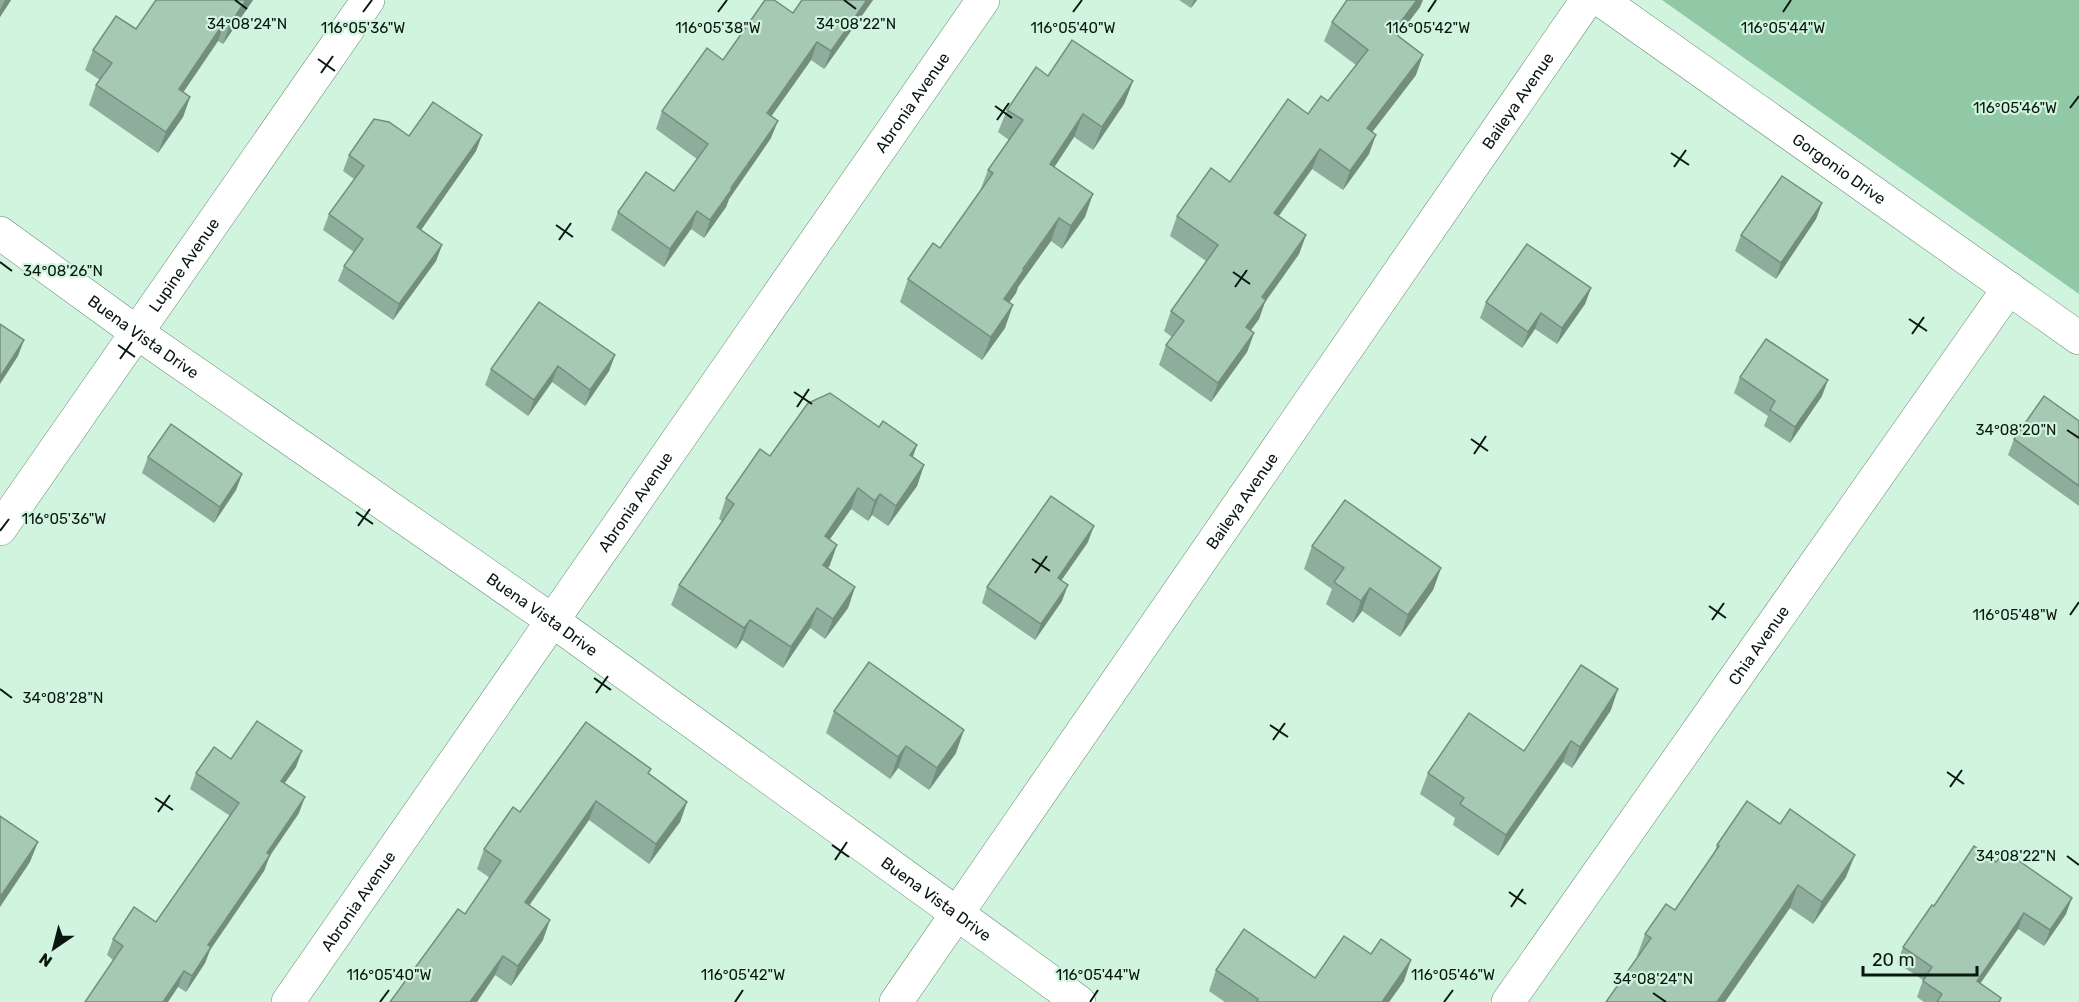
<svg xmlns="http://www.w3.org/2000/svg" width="2079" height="1002" font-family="Rubik,sans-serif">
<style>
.green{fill:#91c9a7}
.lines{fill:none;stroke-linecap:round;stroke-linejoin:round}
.street-casing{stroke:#698a76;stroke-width:34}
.secondary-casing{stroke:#698a76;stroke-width:34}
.street{stroke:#fff;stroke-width:33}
.secondary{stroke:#fff;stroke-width:33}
.wall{fill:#8ead9a}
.shaded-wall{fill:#748d7d}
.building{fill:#a5c9b3;stroke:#748d7d;stroke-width:1.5}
.ticks{fill:none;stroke:#0a1710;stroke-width:2}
.labels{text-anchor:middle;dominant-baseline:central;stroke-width:4.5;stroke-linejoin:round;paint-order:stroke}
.street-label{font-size:16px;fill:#0a1710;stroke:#d0f4dd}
.ticks-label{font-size:15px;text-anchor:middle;fill:#0a1710;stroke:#d0f4dd;stroke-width:4.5;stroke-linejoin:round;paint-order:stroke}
</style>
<rect width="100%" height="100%" fill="#d0f4dd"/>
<polygon class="green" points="1662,0 2079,0 2079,294"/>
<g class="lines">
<g class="street-casing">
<g id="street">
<path id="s1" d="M1601,0l478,338"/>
<path id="s2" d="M0,233l136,99 417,289 526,381"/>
<path id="s3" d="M288,1002l695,-1002"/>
<path id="s4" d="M896,1002l691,-1002"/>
<path id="s5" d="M1508,1002l501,-714"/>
</g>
</g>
<g class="secondary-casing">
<g id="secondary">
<path id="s6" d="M0,529l368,-529"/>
</g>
</g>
<use href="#street" class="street"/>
<use href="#secondary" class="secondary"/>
</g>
<g class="wall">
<polygon points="0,0 11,0 0,17"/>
<polygon points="156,0 253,0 223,44 218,41 183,92 190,97 183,117 158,153 89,105 96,85 100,80 85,70 93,50 136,29"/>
<polygon points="802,0 873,0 824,69 811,60 771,116 771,138 729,199 726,207 704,238 691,229 664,267 611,230 618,212 674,191 697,159 656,129 662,111 723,60 793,13"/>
<polygon points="1179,0 1197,0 1191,8"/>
<polygon points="1420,7 1398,36 1416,75 1372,132 1369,154 1343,190 1312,169 1279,216 1306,235 1299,254 1265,302 1259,319 1251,330 1254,333 1247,352 1211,402 1159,365 1166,345 1172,337 1164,331 1171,311 1206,261 1170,236 1177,216 1230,182 1308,114 1328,101 1356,65 1324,41 1332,22"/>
<polygon points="1048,76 1133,81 1124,104 1093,150 1074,137 1054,167 1085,217 1062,249 1051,241 1018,287 1016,293 1009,303 1005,328 982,360 900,302 908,279 940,248 980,191 988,170 1009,140 998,132 1007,110"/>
<polygon points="482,135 476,151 421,230 442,245 436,261 393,320 338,281 344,266 354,252 323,230 329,214 354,179 343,171 349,155 409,136"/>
<polygon points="1822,203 1816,219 1776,279 1735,251 1741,235"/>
<polygon points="1591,288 1585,304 1557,344 1535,329 1522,348 1480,318 1486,302"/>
<polygon points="615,355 609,371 585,406 552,382 528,416 485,385 491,369"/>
<polygon points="1740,377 1822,396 1790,443 1764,426 1768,416 1734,393"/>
<polygon points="2079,421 2079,506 2008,455 2014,439"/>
<polygon points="879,427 913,457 924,465 917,486 888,526 872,515 868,521 851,509 830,539 830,565 828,568 855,587 848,608 825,639 810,628 783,668 742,640 736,649 671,605 679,585 722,521 719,519 726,498 770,456"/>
<polygon points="148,457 242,474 236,490 214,523 142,473"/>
<polygon points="1088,542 1061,580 1062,601 1035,640 982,603 987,587"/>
<polygon points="1312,546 1441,568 1433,590 1400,637 1362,611 1353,623 1326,604 1332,589 1304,569"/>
<polygon points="1611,710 1572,768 1563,762 1498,856 1453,825 1455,818 1420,794 1428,773 1524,751"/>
<polygon points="834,711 956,753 929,790 898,768 890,779 826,733"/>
<polygon points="231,759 296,767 285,783 299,813 270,855 264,871 210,950 205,963 186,992 178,987 113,960 107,955 113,939 156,922 230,816 190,789 196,773"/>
<polygon points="649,774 687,802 680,822 649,864 589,820 529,906 543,940 511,986 495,975 477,1002 390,1002 465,914 490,878 477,869 484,849 520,812"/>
<polygon points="1717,845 1846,877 1813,924 1790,908 1637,957 1637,956 1645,934 1675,910 1713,856"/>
<polygon points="1934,906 2066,914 2044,946 2018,929 1980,983 2001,998 2000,1002 1924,1002 1917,997 1923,980 1897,963 1903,947"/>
<polygon points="1216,970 1315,978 1404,981 1389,1002 1225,1002 1209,991"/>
</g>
<g class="shaded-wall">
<polygon points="5,0 11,0 0,17 0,10"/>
<polygon points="246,0 253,0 223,44 230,24"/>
<polygon points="867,0 873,0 824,69 831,51"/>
<polygon points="1194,0 1197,0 1191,8"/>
<polygon points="1417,0 1423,0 1420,7 1386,51 1393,32"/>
<polygon points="225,21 218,41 172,109 179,89"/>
<polygon points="817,42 811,60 761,131 767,113"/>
<polygon points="1423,55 1416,75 1360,148 1367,128"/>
<polygon points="1133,81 1124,104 1093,150 1102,127"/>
<polygon points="190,97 183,117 158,153 166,132"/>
<polygon points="1083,114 1074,137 1042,186 1050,164"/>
<polygon points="778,121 771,138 729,199 726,207 704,238 710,220 731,188"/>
<polygon points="482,135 476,151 412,243 417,227"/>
<polygon points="1376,135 1369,154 1343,190 1350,171"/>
<polygon points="1320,149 1312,169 1267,232 1274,213"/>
<polygon points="1093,194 1085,217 1062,249 1071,226"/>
<polygon points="1822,203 1816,219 1776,279 1781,263"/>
<polygon points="697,211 691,229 664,267 670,249"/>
<polygon points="1059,218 1051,241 1018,287 1016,293 995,322 1004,299"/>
<polygon points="1306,235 1299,254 1265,302 1259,319 1239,346 1246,327 1262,297"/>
<polygon points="442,245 436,261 393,320 399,304"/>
<polygon points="1591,288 1585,304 1557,344 1562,328"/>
<polygon points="1013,305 1005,328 982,360 991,337"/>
<polygon points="1541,313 1535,329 1522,348 1528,332"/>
<polygon points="1254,333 1247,352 1211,402 1218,383"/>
<polygon points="24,340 18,356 0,384 0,377"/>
<polygon points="615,355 609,371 585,406 590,390"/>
<polygon points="558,366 552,382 528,416 534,400"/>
<polygon points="1828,380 1822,396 1790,443 1795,427"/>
<polygon points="917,445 910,465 910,455"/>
<polygon points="924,465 917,486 888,526 896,506"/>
<polygon points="242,474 236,490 214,523 220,507"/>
<polygon points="858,488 851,509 818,556 825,536"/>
<polygon points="880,494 872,515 868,521 875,501"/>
<polygon points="1094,526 1088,542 1052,594 1058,578"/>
<polygon points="837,545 830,565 816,585 823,565"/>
<polygon points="1441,568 1433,590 1400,637 1408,615"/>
<polygon points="1068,585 1062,601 1035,640 1041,624"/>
<polygon points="855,587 848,608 825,639 833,619"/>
<polygon points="1370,588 1362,611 1353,623 1361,601"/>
<polygon points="817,608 810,628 783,668 791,647"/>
<polygon points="750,620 742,640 736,649 744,628"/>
<polygon points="1618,689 1611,710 1572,768 1580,747"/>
<polygon points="964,730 956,753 929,790 937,768"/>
<polygon points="1571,741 1563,762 1498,856 1506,835"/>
<polygon points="906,746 898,768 890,779 898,757"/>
<polygon points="302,751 296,767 275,796 281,781"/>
<polygon points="305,797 299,813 261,869 267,853"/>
<polygon points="596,801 589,820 517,922 525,902"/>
<polygon points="687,802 680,822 649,864 656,844"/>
<polygon points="38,842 30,862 0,907 0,897"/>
<polygon points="270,855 264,871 210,950 205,963 186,992 192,976 208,945"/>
<polygon points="1855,855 1846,877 1813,924 1822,902"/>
<polygon points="1798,885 1790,908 1725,1002 1717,1002"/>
<polygon points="2072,898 2066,914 2044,946 2050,930"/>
<polygon points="2024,913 2018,929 1971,997 1977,981"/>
<polygon points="550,920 543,940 511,986 518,966"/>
<polygon points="503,956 495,975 477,1002 470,1002"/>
<polygon points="1411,960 1404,981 1389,1002 1382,1002"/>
<polygon points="184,971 178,987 168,1002 163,1002"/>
</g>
<g class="building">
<polygon points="156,0 246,0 230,24 225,21 179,89 190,97 166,132 96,85 112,63 93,50 116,16 136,29"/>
<polygon points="765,0 774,0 793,13 802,0 867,0 831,51 817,42 767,113 778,121 731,188 732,189 710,220 697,211 670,249 618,212 646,172 674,191 708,144 662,111 707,48 723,60"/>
<polygon points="1347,0 1417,0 1393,32 1423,55 1367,128 1376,135 1350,171 1320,149 1274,213 1306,235 1262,297 1266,300 1246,327 1254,333 1218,383 1166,345 1184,321 1171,311 1218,245 1177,216 1211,168 1230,182 1288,99 1308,114 1321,96 1328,101 1368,50 1332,22"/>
<polygon points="1072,40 1133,81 1102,127 1083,114 1050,164 1093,194 1071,226 1059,218 1023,269 1024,270 1004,299 1013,305 991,337 908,279 933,243 940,248 993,173 988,170 1023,120 1007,110 1036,67 1048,76"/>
<polygon points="433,102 482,135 417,227 442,245 399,304 344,266 363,239 329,214 364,166 349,155 374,119 389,122 409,136"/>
<polygon points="1782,176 1822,203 1781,263 1741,235"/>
<polygon points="1527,244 1591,288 1562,328 1541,313 1528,332 1486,302"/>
<polygon points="539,302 615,355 590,390 558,366 534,400 491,369"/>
<polygon points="0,324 24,340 0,377"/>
<polygon points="1766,339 1828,380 1795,427 1770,410 1775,401 1740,377"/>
<polygon points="830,393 879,427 883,421 917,445 910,455 924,465 896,506 880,494 875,501 858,488 825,536 837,545 823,565 855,587 833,619 817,608 791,647 750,620 744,628 679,585 734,504 726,498 760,449 770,456 808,403"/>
<polygon points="2044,396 2079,421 2079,486 2014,439"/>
<polygon points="171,424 242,474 220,507 148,457"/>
<polygon points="1051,496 1094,526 1058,578 1068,585 1041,624 987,587"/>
<polygon points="1345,500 1441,568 1408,615 1370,588 1361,601 1334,582 1344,568 1312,546"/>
<polygon points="869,662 964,730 937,768 906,746 898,757 834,711"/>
<polygon points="1581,665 1618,689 1580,747 1571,741 1506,835 1460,804 1464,798 1428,773 1469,713 1524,751"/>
<polygon points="257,721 302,751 281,781 305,797 267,853 270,855 208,945 211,947 192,976 184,971 163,1002 85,1002 123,946 113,939 134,907 156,922 239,803 196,773 214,747 231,759"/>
<polygon points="586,722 651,769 648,773 687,802 656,844 596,801 525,902 550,920 518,966 503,956 470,1002 390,1002 458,909 465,914 501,861 484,849 513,807 520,812"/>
<polygon points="1747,801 1780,824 1790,809 1855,855 1822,902 1798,885 1717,1002 1606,1002 1651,938 1645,934 1666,904 1675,910 1719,846 1717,845"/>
<polygon points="0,816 38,842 0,897"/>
<polygon points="1974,846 1996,862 2005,851 2072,898 2050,930 2024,913 1977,981 2001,998 1999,1002 1937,1002 1942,994 1923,981 1932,967 1903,947 1932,905 1934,906"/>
<polygon points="1244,929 1315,978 1344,936 1371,954 1381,939 1411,960 1382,1002 1257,1002 1258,999 1216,970"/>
</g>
<path class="ticks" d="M235,0l12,9M844,0l12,9M363,12l9,-12M718,12l9,-12M1073,12l9,-12M1428,12l8,-12M1783,12l8,-12M318,59l17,12M321,73l12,-17M995,106l17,12M2070,108l9,-12M997,120l12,-17M1671,153l18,12M1674,167l12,-17M556,225l17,12M559,240l12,-17M0,262l12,9M1233,272l17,12M1235,287l12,-17M1909,319l18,12M1912,334l12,-17M118,345l17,12M120,359l12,-17M794,392l18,12M797,407l12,-18M2067,430l12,8M1471,439l17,12M1474,454l12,-18M356,512l17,12M358,526l12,-17M0,531l9,-12M1032,559l18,12M1035,573l12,-17M1709,606l17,12M2070,615l9,-13M1712,620l12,-17M594,678l17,12M0,689l12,9M596,693l12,-17M1270,725l18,12M1273,740l12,-17M1947,772l17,12M1950,787l12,-17M155,798l18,12M158,812l12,-17M832,845l17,12M2067,856l12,9M835,860l12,-18M1509,892l17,12M1511,907l12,-18M1653,993l13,9M380,1002l9,-12M735,1002l8,-12M1090,1002l8,-12M1444,1002l9,-12"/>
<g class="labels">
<g class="street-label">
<text stroke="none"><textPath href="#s4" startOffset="1095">Baileya Avenue</textPath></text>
<text stroke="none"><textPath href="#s3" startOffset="1095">Abronia Avenue</textPath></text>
<text stroke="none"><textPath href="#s1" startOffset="292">Gorgonio Drive</textPath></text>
<text stroke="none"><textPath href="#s6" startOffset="322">Lupine Avenue</textPath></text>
<text stroke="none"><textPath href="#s2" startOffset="177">Buena Vista Drive</textPath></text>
<text stroke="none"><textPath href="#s3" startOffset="609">Abronia Avenue</textPath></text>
<text stroke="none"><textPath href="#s4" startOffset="609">Baileya Avenue</textPath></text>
<text stroke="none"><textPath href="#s2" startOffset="663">Buena Vista Drive</textPath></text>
<text stroke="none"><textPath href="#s5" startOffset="436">Chia Avenue</textPath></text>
<text stroke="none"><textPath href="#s2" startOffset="1149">Buena Vista Drive</textPath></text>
<text stroke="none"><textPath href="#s3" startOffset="123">Abronia Avenue</textPath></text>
</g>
</g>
<g class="ticks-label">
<text x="856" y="29">34°08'22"N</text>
<text x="247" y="29">34°08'24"N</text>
<text x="363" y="33">116°05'36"W</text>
<text x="718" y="33">116°05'38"W</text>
<text x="1073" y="33">116°05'40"W</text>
<text x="1428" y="33">116°05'42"W</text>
<text x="1783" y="33">116°05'44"W</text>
<text x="2015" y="113">116°05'46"W</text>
<text x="63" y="276">34°08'26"N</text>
<text x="2016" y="435">34°08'20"N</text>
<text x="64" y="524">116°05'36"W</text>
<text x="2015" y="620">116°05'48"W</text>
<text x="63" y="703">34°08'28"N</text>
<text x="2016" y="861">34°08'22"N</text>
<text x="389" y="980">116°05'40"W</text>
<text x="743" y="980">116°05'42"W</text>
<text x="1098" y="980">116°05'44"W</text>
<text x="1453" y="980">116°05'46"W</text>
<text x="1653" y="984">34°08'24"N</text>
</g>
<g transform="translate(54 948) rotate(215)" stroke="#d0f4dd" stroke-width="4.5" paint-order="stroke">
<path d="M0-4.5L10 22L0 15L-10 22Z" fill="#0a1710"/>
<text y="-9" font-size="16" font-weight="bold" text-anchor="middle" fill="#0a1710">N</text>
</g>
<path d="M1863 966v9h114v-9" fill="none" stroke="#0a1710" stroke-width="3"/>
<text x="1872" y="966" font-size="18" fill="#0a1710" stroke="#d0f4dd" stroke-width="4.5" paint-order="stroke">20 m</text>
</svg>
